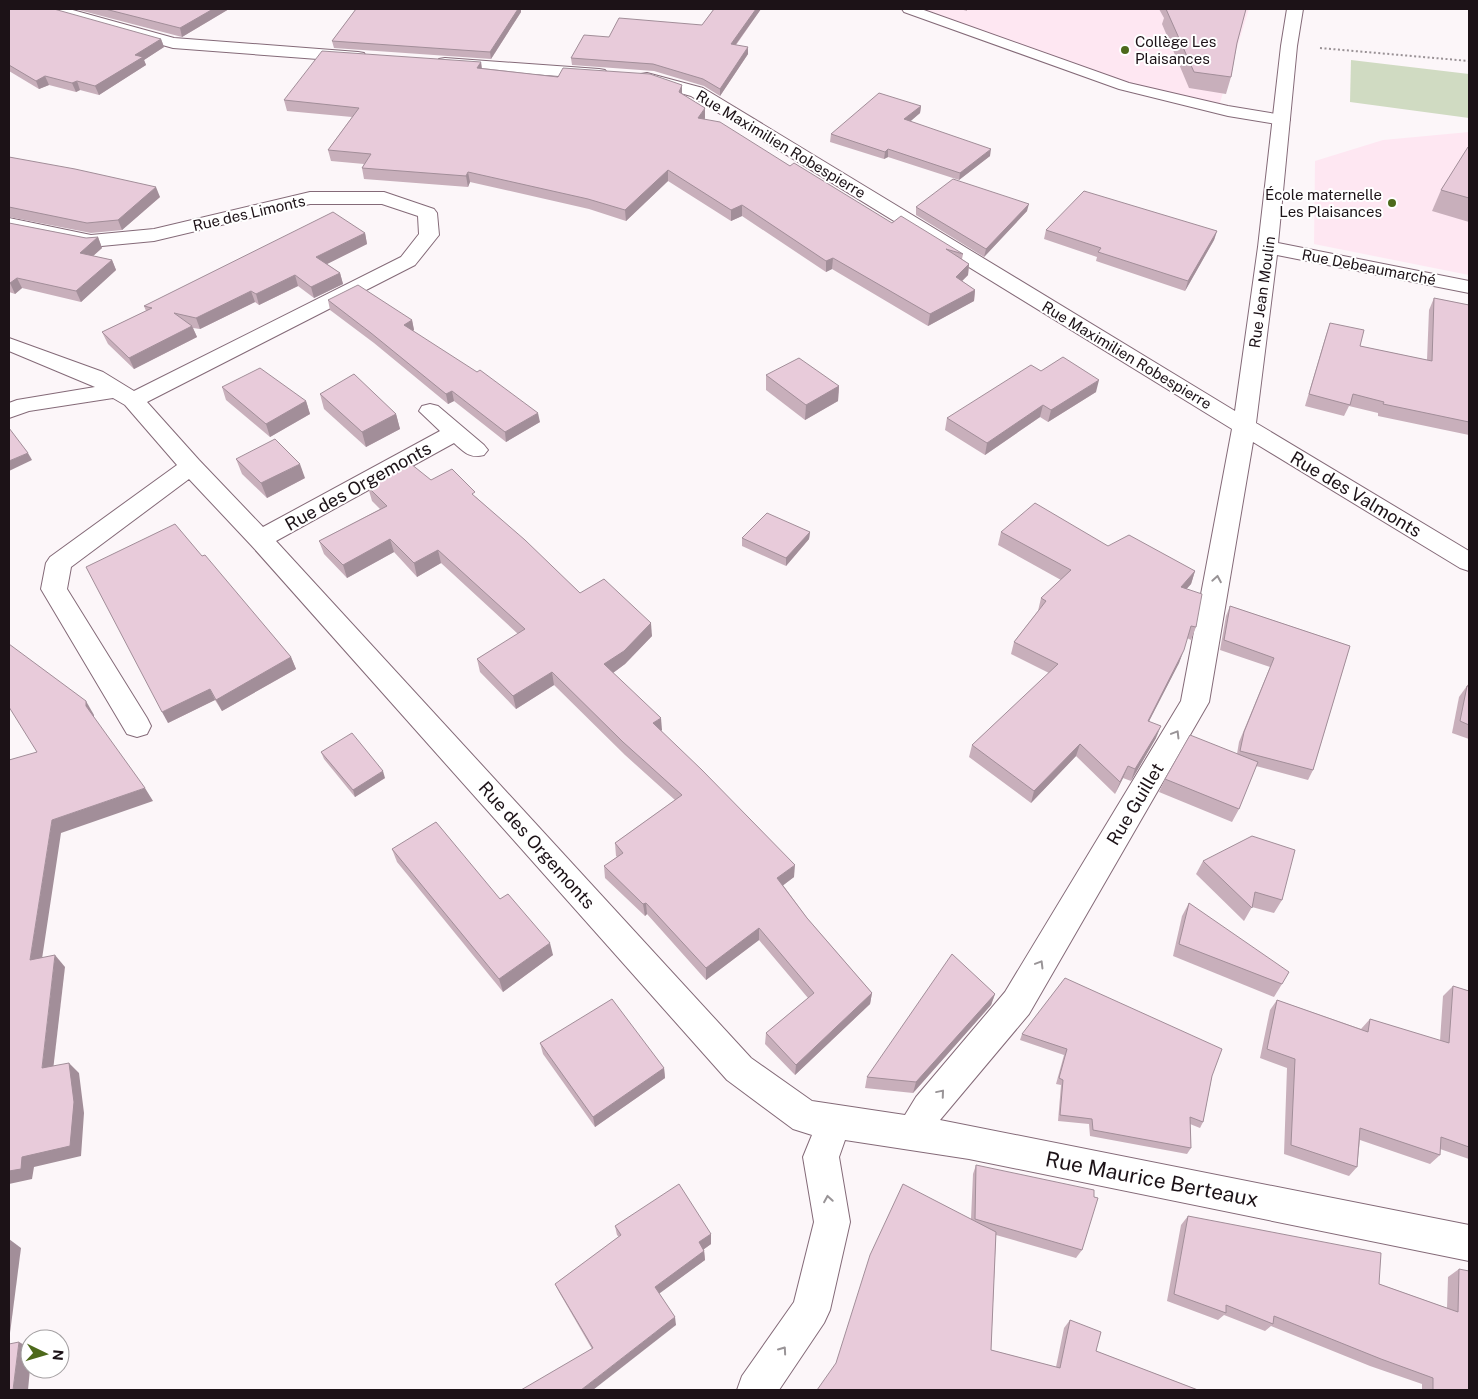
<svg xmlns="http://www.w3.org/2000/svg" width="1478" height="1399" font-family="'Public Sans',sans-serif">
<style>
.built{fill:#fee7f2}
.green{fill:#d0dbc2}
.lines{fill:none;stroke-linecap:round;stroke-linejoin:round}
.service-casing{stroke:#846a78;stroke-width:2}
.minor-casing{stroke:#846a78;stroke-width:2}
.path{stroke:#999195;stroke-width:2;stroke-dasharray:2 2.5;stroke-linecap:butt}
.service{fill:#fff;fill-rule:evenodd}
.minor{fill:#fff;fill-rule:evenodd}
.wall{fill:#c8afbb}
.shaded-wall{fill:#a28e99}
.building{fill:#e8cbda;stroke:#a28e99}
.oneway{stroke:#999497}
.poi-dot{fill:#4d691b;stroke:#fff;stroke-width:2}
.labels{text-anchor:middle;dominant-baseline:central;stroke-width:4;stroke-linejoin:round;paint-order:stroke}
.far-poi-label{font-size:15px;fill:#1c1217;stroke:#fff;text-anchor:start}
.far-street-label{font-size:15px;fill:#1c1217;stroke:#fff}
.street-label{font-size:18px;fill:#1c1217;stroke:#fff}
.near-street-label{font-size:21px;fill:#1c1217;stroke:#fff}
</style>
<rect width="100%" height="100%" fill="#fcf6f9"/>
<g class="built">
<polygon points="897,9 1249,9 1217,112 1130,91"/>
<polygon points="1469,132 1469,275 1314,244 1315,161 1383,140"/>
</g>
<polygon class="green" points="1351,60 1469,74 1469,118 1350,102"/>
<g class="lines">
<g class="service-casing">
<polygon id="service" points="902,9 921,9 1129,83 1228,106 1282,115 1287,117 1290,120 1287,123 1282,125 1228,116 1119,89 904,12"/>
</g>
<g class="minor-casing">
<g id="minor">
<polygon points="44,9 69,9 174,38 358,52 364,53 366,57 364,61 358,62 173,48 46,12"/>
<path d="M1287,9h16l-6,37 -19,197 191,38v12l-192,-38 -21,168 213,128v20l-9,-3 -207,-126 -44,260 -180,312 -89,106 529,105v36l-500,-102 -124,-19 -6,17 11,65 -20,88 -6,13 -45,67h-42l5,-14 52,-74 20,-80 -11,-65 9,-22 -19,-6 -66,-49 -476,-535 -62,-66 -118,88 -4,22 80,129 4,8 -4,8 -10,3 -10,-3 -86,-145 5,-26 4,-6 127,-92 -52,-60 -12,-7 -84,13 -20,7v-15l8,-3 78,-13 -86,-36v-13l94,34 31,19 267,-134 18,-23 -1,-18 -36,-12h-72l-156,37 -63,6 -82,-17v-12l82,17 63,-6 156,-37h74l50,17 3,4 2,22 -24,30 -268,137 52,58 64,67 177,-96 -21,-20 3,-5 8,-2 8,2 46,39 4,5 -4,5c-14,4 -20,-3 -30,-12l-178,98 475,517 61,43 93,14 11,-18 89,-105 176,-291 51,-272 -541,-333 -50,-14 -3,-4 3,-4 6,-1 56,15 532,323 23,-164 23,-201z"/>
<polygon points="445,58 599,69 605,70 608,74 605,78 599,79 439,67 437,63 439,59"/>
</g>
</g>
<polyline class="path" points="1320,48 1469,61"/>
<use href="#service" class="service"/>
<use href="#minor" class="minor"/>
</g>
<g class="wall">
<polygon points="9,9 161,39 164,47 144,60 146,65 99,95 80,90 76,92 49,85 39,89 9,71"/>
<polygon points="75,9 229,9 182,37"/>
<polygon points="356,9 521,9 521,12 491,59 334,48 332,41"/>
<polygon points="714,9 761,9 736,45 748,54 720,96 704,86 654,71 572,65 571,58 702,25"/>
<polygon points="960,9 967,9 967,11"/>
<polygon points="1159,9 1246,9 1237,43 1231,77 1226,94 1189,88 1162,24 1164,18"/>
<polygon points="481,62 482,68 558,77 682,85 682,94 705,118 705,120 790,166 892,223 963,254 962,259 969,264 968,275 962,281 975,290 974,301 928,326 832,269 826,272 742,216 731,221 668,181 626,221 589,209 470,182 468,187 364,179 362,168 364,164 331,161 328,150 352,117 287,111 284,100"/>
<polygon points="921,106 920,113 910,121 990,156 959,180 888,157 884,159 830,142 831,134"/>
<polygon points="1469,148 1469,222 1432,211 1441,190"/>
<polygon points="9,157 160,197 122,230 91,233 9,217"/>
<polygon points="916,207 1027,211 984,257 916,215"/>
<polygon points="9,223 86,238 98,237 102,248 93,256 112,260 116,270 81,302 22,288 15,294 9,292"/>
<polygon points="1046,230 1217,231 1214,240 1185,291 1096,261 1097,257 1044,239"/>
<polygon points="365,233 367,244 327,264 340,273 343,284 314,298 298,286 259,305 255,302 200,329 193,328 197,337 134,369 108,344 102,332 146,311 144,306"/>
<polygon points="1434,298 1469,305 1469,435 1378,416 1378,413 1349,406 1344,416 1305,406 1326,335 1330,323 1360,346 1427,360 1429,310"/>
<polygon points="328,300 412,320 414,330 413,331 540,422 506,442 454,401 448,404 374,343 330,310"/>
<polygon points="1041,371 1096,392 1048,422 1040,417 985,455 945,430 947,418"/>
<polygon points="766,375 839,386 838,401 805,420 766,390"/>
<polygon points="222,387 306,401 310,414 270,437 226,400"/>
<polygon points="320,394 396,414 400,429 366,447 324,409"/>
<polygon points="236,459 305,478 267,498 242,474"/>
<polygon points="431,480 476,497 580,593 652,636 625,664 613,673 662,730 661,731 794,877 783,885 807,918 872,993 870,1004 795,1075 765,1044 766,1033 808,998 759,940 706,980 647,914 645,916 605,878 604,866 617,857 616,856 615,843 675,800 625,755 554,685 516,709 480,672 477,659 518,634 441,563 417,577 394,552 347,578 324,554 319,541 380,509 372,501 368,487"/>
<polygon points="810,532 809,539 786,566 742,546 742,538"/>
<polygon points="1001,532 1108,546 1195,571 1191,584 1186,589 1196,627 1191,640 1187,638 1179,663 1149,721 1156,738 1131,781 1123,778 1115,794 1076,756 1031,803 969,757 972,745 1049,673 1011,654 1014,642 1038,611 1041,598 1061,580 998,545"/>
<polygon points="202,556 291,657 296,669 222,711 215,700 168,723"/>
<polygon points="1230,606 1350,646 1313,770 1308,780 1256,766 1239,809 1232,822 1159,792 1165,779 1237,754 1239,742 1270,667 1220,650 1226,616"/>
<polygon points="1469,683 1469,739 1452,733 1459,697"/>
<polygon points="321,752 385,778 355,797 324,759"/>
<polygon points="392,849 500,899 553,955 503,992 397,862"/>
<polygon points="1203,861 1282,900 1274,913 1252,907 1244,921 1196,874"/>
<polygon points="1189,903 1282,984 1274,997 1173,956 1182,916"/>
<polygon points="1453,986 1469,991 1469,1159 1440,1149 1440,1155 1430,1164 1360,1140 1357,1167 1349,1176 1284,1154 1287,1068 1260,1058 1270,1010 1277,1000 1361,1029 1370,1019 1440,1041 1443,996"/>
<polygon points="995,994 991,1005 913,1093 865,1088 867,1077"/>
<polygon points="1022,1034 1212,1076 1203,1122 1200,1128 1190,1124 1191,1148 1187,1154 1090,1136 1089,1124 1058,1121 1061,1085 1056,1084 1064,1055 1020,1040"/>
<polygon points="540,1043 664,1068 665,1078 595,1127 543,1054"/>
<polygon points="976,1165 1082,1250 1076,1258 996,1235 991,1350 1056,1367 1064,1328 1070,1320 1096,1351 1198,1390 817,1390 971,1219 973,1174"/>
<polygon points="1188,1216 1447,1308 1448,1277 1459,1269 1469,1390 1422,1390 1422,1384 1370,1366 1271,1326 1265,1331 1224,1315 1218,1320 1167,1301 1181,1225"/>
<polygon points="615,1226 711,1234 711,1244 704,1249 705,1260 659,1293 676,1325 592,1349 559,1292 555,1284 619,1237 617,1235"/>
</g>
<g class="shaded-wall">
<polygon points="213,9 229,9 182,37 180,28"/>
<polygon points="518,9 521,9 521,12 491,59 490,52"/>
<polygon points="756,9 761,9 731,51 731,44"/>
<polygon points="161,39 164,47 144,60 146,65 99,95 95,86 135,55"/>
<polygon points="748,47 748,54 720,96 720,89"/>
<polygon points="481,62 482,73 477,68"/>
<polygon points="45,76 49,85 39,89 36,81"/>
<polygon points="77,81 80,90 76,92 72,83"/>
<polygon points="682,85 682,95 679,92"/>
<polygon points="921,106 920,113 904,127 904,119"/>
<polygon points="705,108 705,118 698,129 698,118"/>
<polygon points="888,149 888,157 884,159 885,152"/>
<polygon points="991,149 990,156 959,180 960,173"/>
<polygon points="668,170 668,181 626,221 625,210"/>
<polygon points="468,172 470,182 468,187 466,176"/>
<polygon points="156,187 160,197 122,230 118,220"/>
<polygon points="1029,204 1027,211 984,257 986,249"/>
<polygon points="742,205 742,216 731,221 731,210"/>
<polygon points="1217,231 1214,240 1185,291 1188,281"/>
<polygon points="365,233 367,244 319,268 316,257"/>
<polygon points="98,237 102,248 84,264 80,253"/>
<polygon points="833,258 832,269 826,272 826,261"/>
<polygon points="112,260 116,270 81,302 76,291"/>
<polygon points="969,264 968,275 955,288 956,277"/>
<polygon points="340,273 343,284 314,298 311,287"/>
<polygon points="295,275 298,286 259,305 256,294"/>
<polygon points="17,278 22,288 15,294 10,283"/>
<polygon points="975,290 974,301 928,326 930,314"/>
<polygon points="251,291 255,302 200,329 196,318"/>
<polygon points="412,320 414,330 406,335 404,325"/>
<polygon points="192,326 197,337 134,369 129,358"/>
<polygon points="1099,380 1096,392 1048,422 1051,410"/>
<polygon points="839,386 838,401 805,420 806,405"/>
<polygon points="452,391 454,401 448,404 446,394"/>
<polygon points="306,401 310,414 270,437 266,424"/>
<polygon points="1043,405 1040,417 985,455 987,443"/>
<polygon points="538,413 540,422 506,442 505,432"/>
<polygon points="396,414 400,429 366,447 362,432"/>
<polygon points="28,453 32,460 9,471 9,461"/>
<polygon points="300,464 305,478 267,498 261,483"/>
<polygon points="810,532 809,539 786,566 786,558"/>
<polygon points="390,539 394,552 347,578 343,565"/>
<polygon points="438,550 441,563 417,577 414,563"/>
<polygon points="1195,571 1191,584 1177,600 1181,587"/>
<polygon points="651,623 652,636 625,664 606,678 604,664"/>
<polygon points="1184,650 1179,663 1143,733 1148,721"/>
<polygon points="291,657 296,669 222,711 216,700"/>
<polygon points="552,672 554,685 516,709 513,696"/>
<polygon points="210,689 215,700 168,723 162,712"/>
<polygon points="86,701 94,715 94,719 86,706"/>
<polygon points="661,718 662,730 654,736 653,723"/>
<polygon points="1161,726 1156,738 1131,781 1135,769"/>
<polygon points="1080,744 1076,756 1031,803 1034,791"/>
<polygon points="1128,766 1123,778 1115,794 1120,782"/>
<polygon points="383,771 385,778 355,797 353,790"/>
<polygon points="145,788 153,801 61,833 40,972 30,960 52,820"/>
<polygon points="795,865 794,877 777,890 777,878"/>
<polygon points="646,903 647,914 645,916 643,904"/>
<polygon points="759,928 759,940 706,980 706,968"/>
<polygon points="550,943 553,955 503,992 499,979"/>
<polygon points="55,955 65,967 52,1079 42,1068"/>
<polygon points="872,993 870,1004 795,1075 796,1065"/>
<polygon points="995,994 991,1005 913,1093 916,1082"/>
<polygon points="69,1063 79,1073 84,1113 81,1156 34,1167 32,1179 9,1184 9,1171"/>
<polygon points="664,1068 665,1078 595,1127 593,1117"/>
<polygon points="711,1234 711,1244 700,1252 699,1242"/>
<polygon points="9,1239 21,1248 9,1341"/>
<polygon points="704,1251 705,1260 656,1296 655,1287"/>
<polygon points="675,1317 676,1325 593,1390 581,1390"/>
<polygon points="19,1342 30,1348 30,1369 28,1390 13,1390"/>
</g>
<g class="building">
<polygon points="9,9 54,9 161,39 135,55 143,57 95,86 77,81 72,83 45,76 36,81 9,65"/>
<polygon points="105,9 213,9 180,28"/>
<polygon points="356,9 518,9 490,52 332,41"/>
<polygon points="714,9 756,9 731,44 748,47 720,89 703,79 653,64 571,58 584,35 609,37 619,18 702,25"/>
<polygon points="1166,9 1246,9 1237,43 1231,77 1194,72"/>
<polygon points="322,51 481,62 477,68 558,77 563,68 650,74 682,85 679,92 705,108 698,118 720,122 790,166 794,163 892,223 901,216 963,254 946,249 969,264 956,277 975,290 930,314 833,258 826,261 742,205 731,210 668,170 625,210 588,199 468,172 466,176 362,168 371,154 328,150 359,108 284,100"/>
<polygon points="879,93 921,106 904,119 991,149 960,173 888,149 885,152 831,134"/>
<polygon points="1468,147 1469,148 1469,198 1441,190"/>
<polygon points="9,157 75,169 156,187 118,220 87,223 9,207"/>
<polygon points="953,179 1029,204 986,249 916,207"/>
<polygon points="1084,191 1217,231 1188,281 1098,252 1101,248 1046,230"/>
<polygon points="333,212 365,233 316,257 340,273 311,287 295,275 256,294 251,291 196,318 174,313 192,326 129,358 102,332 152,308 144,306"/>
<polygon points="9,223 86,238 98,237 80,253 112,260 76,291 17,278 10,283 9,283"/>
<polygon points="358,285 412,320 404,325 477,372 480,370 538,413 505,432 452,391 446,394 371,333 328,300"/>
<polygon points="1434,298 1469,305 1469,422 1383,404 1384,402 1353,394 1350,405 1309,394 1330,323 1364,330 1360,346 1432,361"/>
<polygon points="1063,357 1099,380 1051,410 1043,405 987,443 947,418 1031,365 1041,371"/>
<polygon points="799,358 839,386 806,405 766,375"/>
<polygon points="260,368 306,401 266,424 222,387"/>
<polygon points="354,374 396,414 362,432 320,394"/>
<polygon points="9,428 28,453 9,461"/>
<polygon points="275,439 300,464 261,483 236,459"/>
<polygon points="411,464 431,480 452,469 475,492 472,494 525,540 580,593 604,579 651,623 624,651 604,664 661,718 653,723 702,770 795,865 777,878 807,918 872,993 796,1065 766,1033 814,993 759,928 706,968 646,903 643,904 604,866 623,853 615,843 682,795 623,742 552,672 513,696 477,659 525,629 438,550 414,563 390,539 343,565 319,541 387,506 368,487"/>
<polygon points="1035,503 1108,546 1129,535 1195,571 1181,587 1202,594 1196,627 1191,626 1184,650 1148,721 1161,726 1135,769 1128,766 1120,782 1080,744 1034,791 972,745 1058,664 1014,642 1046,601 1041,598 1071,570 1001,532"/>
<polygon points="767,513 810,532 786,558 742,538"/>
<polygon points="175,524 202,556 205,555 291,657 216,700 210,689 162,712 86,567"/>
<polygon points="1230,606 1350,646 1313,770 1240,751 1244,732 1274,658 1224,640"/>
<polygon points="9,644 86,701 86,706 145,788 52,820 30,960 55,955 42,1068 69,1063 74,1102 70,1146 22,1157 21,1169 9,1171 9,760 37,752 9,707"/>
<polygon points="1467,686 1469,686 1469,725 1460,721"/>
<polygon points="352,733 383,771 353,790 321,752"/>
<polygon points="1190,735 1258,762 1239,809 1165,779"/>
<polygon points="436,822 500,899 508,894 550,943 499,979 392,849"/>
<polygon points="1252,836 1295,850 1282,900 1255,892 1252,908 1203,861"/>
<polygon points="1189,903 1289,972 1282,984 1179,944"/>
<polygon points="952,954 995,994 916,1082 867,1077"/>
<polygon points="1065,978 1222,1049 1212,1076 1203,1122 1190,1117 1191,1148 1093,1130 1092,1119 1060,1115 1063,1080 1059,1078 1067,1049 1022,1034"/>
<polygon points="1453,986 1469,991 1469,1147 1441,1137 1440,1155 1360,1128 1357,1167 1291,1145 1295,1059 1267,1049 1277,1000 1368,1032 1370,1019 1449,1043"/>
<polygon points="612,999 664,1068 593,1117 540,1043"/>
<polygon points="976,1165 1094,1190 1094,1197 1098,1198 1082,1250 975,1219"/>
<polygon points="679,1184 711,1234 699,1242 704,1251 655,1287 675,1317 581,1390 521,1390 593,1348 555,1284 621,1235 615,1226"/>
<polygon points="903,1184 996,1232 991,1350 1060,1368 1070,1320 1101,1332 1096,1351 1198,1390 817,1390 836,1363 870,1255"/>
<polygon points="1188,1216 1381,1253 1379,1284 1458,1312 1459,1269 1469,1271 1469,1390 1433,1390 1433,1378 1381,1359 1274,1316 1273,1324 1226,1305 1226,1313 1174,1294"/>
<polygon points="19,1342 13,1390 9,1390 9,1344"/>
</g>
<defs><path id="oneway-chevron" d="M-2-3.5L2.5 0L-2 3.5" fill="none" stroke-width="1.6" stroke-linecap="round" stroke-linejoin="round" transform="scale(1.25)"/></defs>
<g class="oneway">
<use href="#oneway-chevron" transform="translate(1217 579) rotate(-80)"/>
<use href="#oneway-chevron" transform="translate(1176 734) rotate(-59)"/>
<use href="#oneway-chevron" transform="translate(1040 964) rotate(-59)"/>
<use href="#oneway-chevron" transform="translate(941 1093) rotate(-50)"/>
<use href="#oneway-chevron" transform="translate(828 1199) rotate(-99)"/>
<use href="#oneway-chevron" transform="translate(783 1350) rotate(-55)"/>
</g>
<g class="poi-dot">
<circle cx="1125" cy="50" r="5"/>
<circle cx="1392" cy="203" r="5"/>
</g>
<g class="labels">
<g class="far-poi-label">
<text x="1135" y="41">Collège Les<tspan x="1135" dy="17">Plaisances</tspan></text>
<text x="1382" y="194" text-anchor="end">École maternelle<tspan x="1382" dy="17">Les Plaisances</tspan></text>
</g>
<g class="far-street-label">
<text transform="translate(781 144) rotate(31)">Rue Maximilien Robespierre</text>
<text transform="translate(249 213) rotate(-13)">Rue des Limonts</text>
<text transform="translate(1369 267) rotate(11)">Rue Debeaumarché</text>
<text transform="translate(1262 292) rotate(-82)">Rue Jean Moulin</text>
<text transform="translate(1127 355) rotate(31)">Rue Maximilien Robespierre</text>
</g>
<g class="street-label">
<text transform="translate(358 486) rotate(-29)">Rue des Orgemonts</text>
<text transform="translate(1356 494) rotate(31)">Rue des Valmonts</text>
<text transform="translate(1135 804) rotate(-59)">Rue Guillet</text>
<text transform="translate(537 845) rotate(48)">Rue des Orgemonts</text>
</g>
<g class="near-street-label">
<text transform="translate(1152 1179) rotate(11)">Rue Maurice Berteaux</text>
</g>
</g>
<rect width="1478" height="1399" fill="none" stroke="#1c1217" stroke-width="20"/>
<g transform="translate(45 1354) rotate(95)"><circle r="24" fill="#ffffff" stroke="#a4a0a2"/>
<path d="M0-4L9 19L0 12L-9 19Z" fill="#4d691b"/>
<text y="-8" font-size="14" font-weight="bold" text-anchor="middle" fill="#1c1217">N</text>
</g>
</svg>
